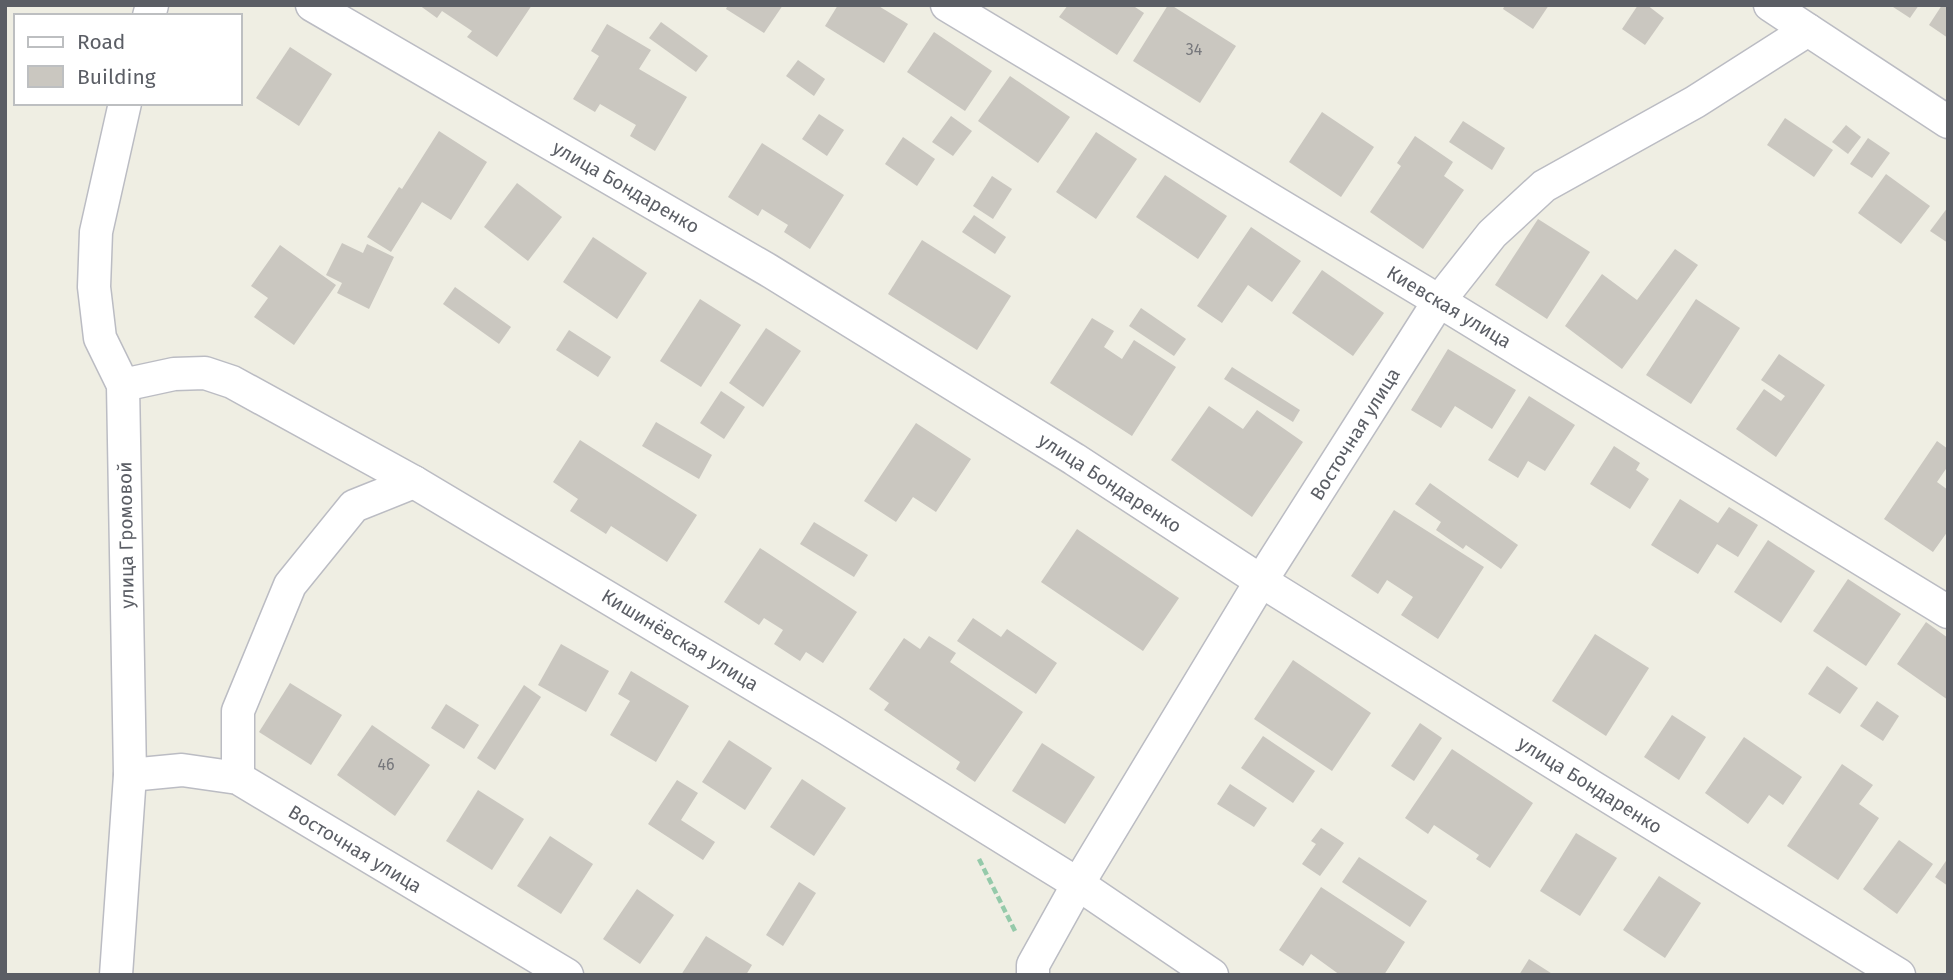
<svg xmlns="http://www.w3.org/2000/svg" width="1953" height="980" font-family="'Fira Sans',sans-serif">
<style>
.building{fill:#cac7c0}
.lines{fill:none;stroke-linecap:round;stroke-linejoin:round}
.minor-casing{stroke:#bbbcc3;stroke-width:35}
.path{stroke:#95caaa;stroke-width:4.5;stroke-dasharray:7 3.5;stroke-linecap:butt}
.minor{stroke:#fff;stroke-width:32}
.labels{text-anchor:middle;dominant-baseline:central;stroke-width:5;stroke-linejoin:round;paint-order:stroke}
.number-label{font-size:16px;fill:#77787c}
.street-label{font-size:19px;fill:#5b5e65;stroke:#fff}
</style>
<rect width="100%" height="100%" fill="#efeee3"/>
<g class="building">
<polygon points="419,5 532,5 497,57 467,37 472,31 442,11 437,18"/>
<polygon points="728,5 783,5 764,33 726,9"/>
<polygon points="838,5 877,5 908,24 884,63 825,26"/>
<polygon points="1068,5 1132,5 1144,13 1117,55 1059,17"/>
<polygon points="1168,5 1171,5 1236,46 1200,103 1133,61"/>
<polygon points="1505,5 1549,5 1533,29 1503,9"/>
<polygon points="1638,5 1647,5 1664,18 1645,45 1622,29"/>
<polygon points="1890,5 1919,5 1910,18"/>
<polygon points="1942,5 1948,5 1948,38 1929,25"/>
<polygon points="661,22 708,56 696,72 649,38"/>
<polygon points="607,24 651,50 639,69 687,97 655,151 630,136 636,125 600,104 595,112 573,99 599,56 591,51"/>
<polygon points="934,32 992,71 965,111 907,72"/>
<polygon points="290,47 332,74 299,126 256,98"/>
<polygon points="798,60 825,79 814,96 786,76"/>
<polygon points="1010,76 1070,117 1038,163 978,121"/>
<polygon points="1322,112 1374,147 1341,197 1289,162"/>
<polygon points="819,114 844,130 827,156 802,139"/>
<polygon points="951,116 972,131 953,156 932,142"/>
<polygon points="1785,118 1833,150 1814,177 1767,145"/>
<polygon points="1463,121 1505,148 1492,170 1449,142"/>
<polygon points="1846,125 1861,137 1848,154 1832,142"/>
<polygon points="439,131 487,162 451,220 422,202 391,252 367,237 399,187 402,189"/>
<polygon points="1096,132 1137,159 1096,219 1056,192"/>
<polygon points="1415,136 1453,162 1444,176 1464,190 1423,249 1370,212 1401,166 1397,163"/>
<polygon points="903,137 935,159 917,186 885,164"/>
<polygon points="1868,138 1890,153 1872,178 1850,164"/>
<polygon points="762,143 844,195 810,249 784,232 788,225 762,209 758,216 728,197"/>
<polygon points="1886,174 1930,206 1901,244 1858,213"/>
<polygon points="1165,175 1227,216 1198,259 1136,217"/>
<polygon points="992,176 1012,189 993,219 973,206"/>
<polygon points="517,183 562,217 528,261 484,227"/>
<polygon points="1948,207 1948,243 1930,231"/>
<polygon points="974,215 1006,237 995,254 962,232"/>
<polygon points="1538,219 1590,252 1547,319 1495,285"/>
<polygon points="1251,227 1301,261 1272,302 1248,285 1222,323 1197,306"/>
<polygon points="593,237 647,273 617,319 563,282"/>
<polygon points="922,240 1011,296 977,350 888,294"/>
<polygon points="342,243 363,253 367,244 394,257 369,309 337,293 342,283 326,275"/>
<polygon points="280,245 336,285 294,345 254,317 268,298 251,286"/>
<polygon points="1675,249 1698,265 1622,369 1565,326 1602,274 1637,300"/>
<polygon points="1322,270 1384,313 1353,356 1292,313"/>
<polygon points="455,287 511,327 499,344 443,304"/>
<polygon points="700,299 741,325 701,387 660,361"/>
<polygon points="1696,299 1740,328 1691,404 1646,375"/>
<polygon points="1141,308 1186,339 1174,356 1129,326"/>
<polygon points="1092,318 1114,331 1104,347 1122,359 1134,340 1176,367 1132,436 1050,383"/>
<polygon points="766,328 801,351 763,407 729,383"/>
<polygon points="569,330 611,357 598,377 556,350"/>
<polygon points="1448,349 1516,390 1492,429 1455,406 1441,428 1411,410"/>
<polygon points="1779,354 1825,385 1776,457 1736,429 1764,389 1781,401 1785,396 1761,380"/>
<polygon points="1232,367 1300,410 1293,422 1224,379"/>
<polygon points="721,391 745,407 724,439 700,423"/>
<polygon points="1529,396 1575,425 1545,471 1528,461 1518,478 1488,460"/>
<polygon points="1209,406 1243,429 1257,410 1303,442 1252,517 1171,460"/>
<polygon points="656,422 712,455 699,479 642,446"/>
<polygon points="916,423 971,459 936,512 913,497 896,522 864,501"/>
<polygon points="580,440 697,515 667,562 611,526 606,534 570,511 578,499 553,482"/>
<polygon points="1937,441 1948,449 1948,466 1937,482 1948,490 1948,531 1933,552 1884,519"/>
<polygon points="1614,446 1640,463 1636,470 1649,479 1630,509 1590,484"/>
<polygon points="1430,483 1518,545 1501,569 1466,545 1463,549 1436,530 1441,522 1415,504"/>
<polygon points="1680,499 1718,523 1729,507 1758,525 1738,557 1717,544 1698,574 1651,545"/>
<polygon points="1394,510 1484,567 1438,639 1401,615 1413,597 1387,580 1378,594 1351,576"/>
<polygon points="814,522 868,555 854,577 800,544"/>
<polygon points="1077,529 1179,598 1143,651 1041,582"/>
<polygon points="1768,540 1815,571 1781,623 1734,592"/>
<polygon points="760,548 857,612 823,663 806,652 800,661 774,644 783,630 764,618 759,625 724,602"/>
<polygon points="1848,579 1901,614 1866,666 1813,631"/>
<polygon points="973,618 1001,637 1007,629 1057,663 1036,694 957,641"/>
<polygon points="1926,622 1948,638 1948,700 1897,664"/>
<polygon points="1595,634 1649,668 1606,736 1552,701"/>
<polygon points="929,636 956,653 950,662 1023,712 975,782 956,769 960,762 884,710 889,703 869,689 904,638 920,649"/>
<polygon points="561,644 609,671 586,712 538,685"/>
<polygon points="1293,660 1371,713 1332,771 1254,719"/>
<polygon points="1827,666 1858,688 1840,714 1808,694"/>
<polygon points="631,671 689,706 656,762 610,735 630,701 618,694"/>
<polygon points="290,683 342,715 311,765 259,732"/>
<polygon points="524,685 541,697 495,770 477,758"/>
<polygon points="1877,701 1899,716 1883,741 1860,726"/>
<polygon points="446,704 479,725 464,749 431,728"/>
<polygon points="1672,715 1706,737 1679,780 1644,757"/>
<polygon points="1420,723 1442,738 1414,781 1391,766"/>
<polygon points="372,725 430,765 395,816 337,775"/>
<polygon points="1263,736 1315,771 1293,803 1241,768"/>
<polygon points="1744,737 1802,777 1783,805 1769,795 1748,824 1705,793"/>
<polygon points="729,740 772,768 745,810 702,782"/>
<polygon points="1042,743 1095,777 1065,824 1012,791"/>
<polygon points="1452,749 1533,803 1490,868 1476,859 1479,855 1434,825 1428,834 1405,818"/>
<polygon points="1842,764 1873,785 1859,804 1879,818 1838,880 1787,846"/>
<polygon points="802,779 846,808 814,856 770,827"/>
<polygon points="677,780 698,793 681,820 715,842 703,860 648,824"/>
<polygon points="1230,784 1267,808 1254,827 1217,804"/>
<polygon points="478,790 524,819 492,870 446,841"/>
<polygon points="1321,828 1344,843 1320,876 1302,864 1316,844 1311,841"/>
<polygon points="1576,833 1617,858 1580,916 1540,891"/>
<polygon points="550,836 593,864 561,914 517,886"/>
<polygon points="1899,840 1933,864 1897,914 1863,889"/>
<polygon points="1359,857 1427,901 1410,927 1342,882"/>
<polygon points="1948,858 1948,886 1935,877"/>
<polygon points="1659,876 1701,903 1665,958 1623,930"/>
<polygon points="799,882 816,893 783,946 766,935"/>
<polygon points="1321,887 1405,942 1384,975 1340,975 1311,954 1303,966 1279,950"/>
<polygon points="637,889 674,915 640,964 603,939"/>
<polygon points="706,936 752,965 746,975 681,975"/>
<polygon points="1529,959 1554,975 1519,975"/>
</g>
<g class="lines">
<g class="minor-casing">
<g id="minor">
<polyline points="312,5 768,270 1074,459 1261,581 1591,786 1899,975"/>
<polyline points="947,5 1439,301 1948,612"/>
<polyline points="1770,5 1948,122"/>
<polyline points="149,16 152,5"/>
<polyline points="123,385 174,374 205,373 232,382 414,482 828,729 1078,884 1212,975"/>
<polyline points="130,775 182,770 238,778 567,975"/>
<polyline points="238,778 238,711 290,585 354,506 414,482"/>
<polyline points="116,975 130,775 123,385 100,338 94,287 96,232 125,103"/>
<polyline points="1033,975 1033,965 1078,884 1261,581 1439,301 1492,234 1544,186 1695,102 1808,30"/>
</g>
</g>
<polyline class="path" points="979,859 1016,933"/>
<use href="#minor" class="minor"/>
</g>
<g class="labels">
<g class="number-label">
<text x="1194" y="49">34</text>
<text x="386" y="764">46</text>
</g>
<g class="street-label">
<text transform="translate(626 187) rotate(30)">улица Бондаренко</text>
<text transform="translate(1449 307) rotate(31)">Киевская улица</text>
<text transform="translate(1355 434) rotate(-58)">Восточная улица</text>
<text transform="translate(1110 483) rotate(33)">улица Бондаренко</text>
<text transform="translate(126 535) rotate(-91)">улица Громовой</text>
<text transform="translate(680 640) rotate(31)">Кишинёвская улица</text>
<text transform="translate(1590 785) rotate(32)">улица Бондаренко</text>
<text transform="translate(355 849) rotate(31)">Восточная улица</text>
</g>
</g>
<rect width="1953" height="980" fill="none" stroke="#5b5e65" stroke-width="14"/>
<rect x="14" y="14" width="228" height="91" fill="#ffffff" stroke="#bdbfc1" stroke-width="2"/>
<rect x="28" y="37" width="35" height="10" fill="#ffffff" stroke="#bdbfc1" stroke-width="2"/>
<text x="77" y="49" font-size="21" fill="#5b5e65">Road</text>
<rect x="28" y="66" width="35" height="21" fill="#cac7c0" stroke="#bdbfc1" stroke-width="2"/>
<text x="77" y="84" font-size="21" fill="#5b5e65">Building</text>
</svg>
